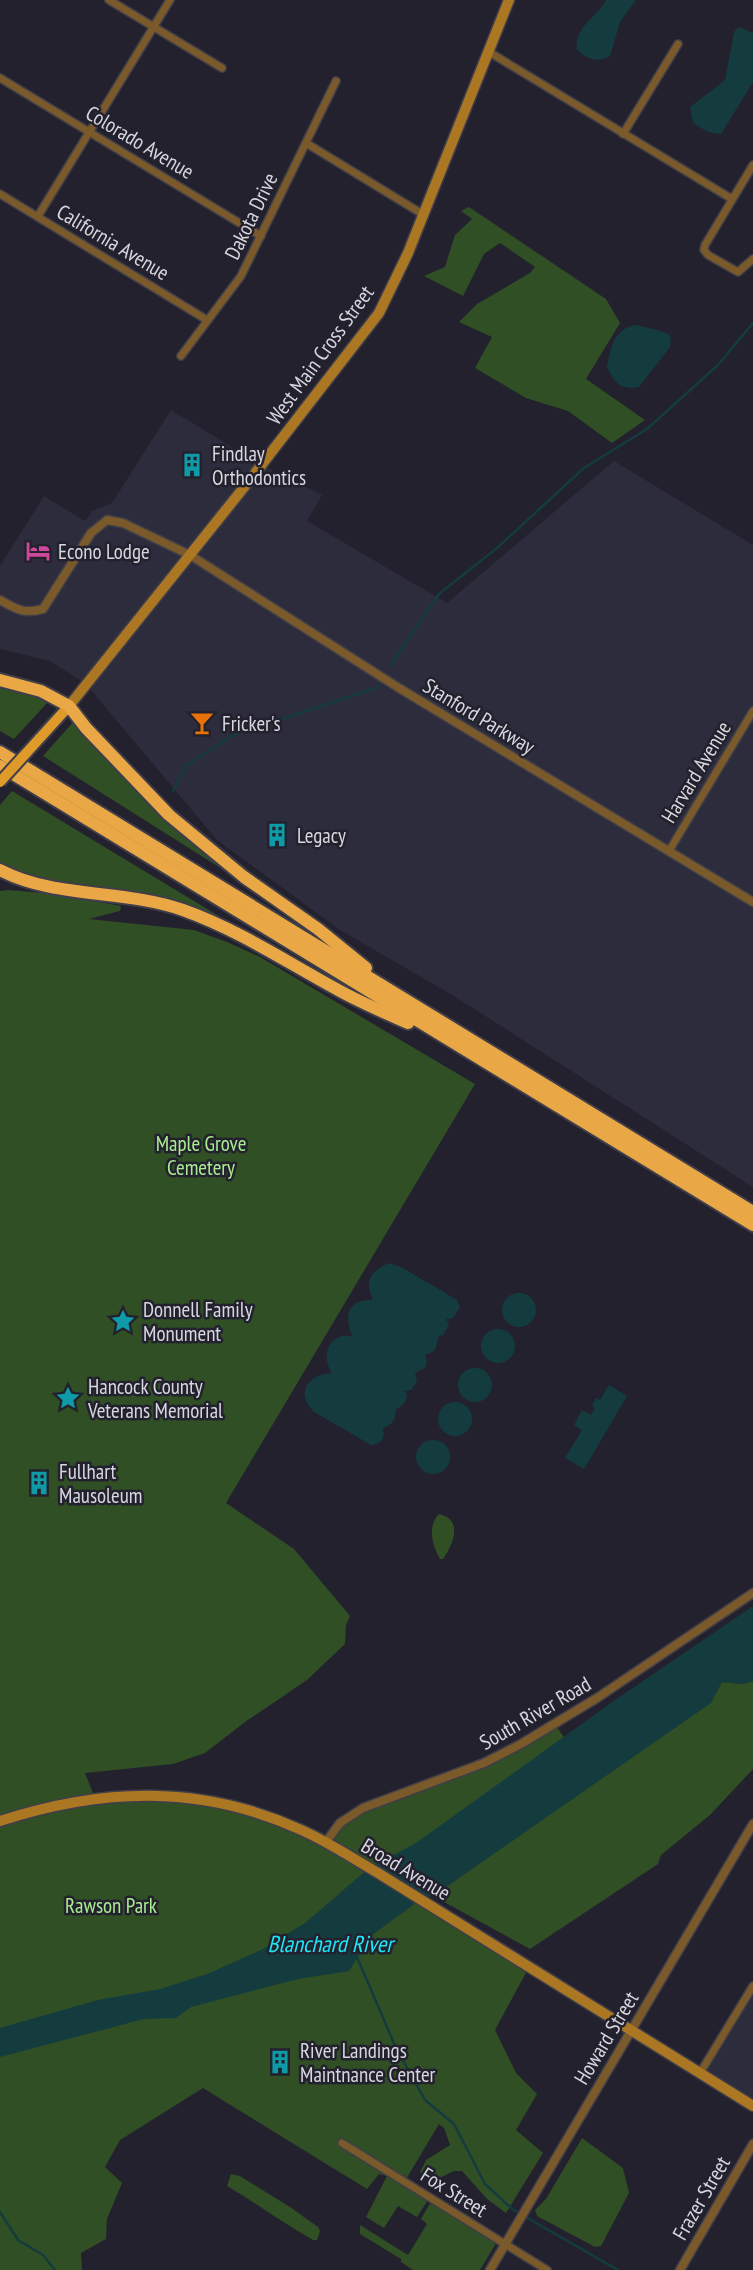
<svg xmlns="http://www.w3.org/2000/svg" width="753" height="2270" font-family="'PT Sans Narrow',sans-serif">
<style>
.built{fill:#2c2c3c}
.green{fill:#304f25}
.water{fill:#143c3f}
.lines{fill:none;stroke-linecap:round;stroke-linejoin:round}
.stream{stroke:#143c3f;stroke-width:2.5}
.minor-casing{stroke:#3f3e49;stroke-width:10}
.tertiary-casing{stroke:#3f3e49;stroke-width:11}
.secondary-casing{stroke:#3f3e49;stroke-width:13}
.trunk-casing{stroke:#3f3e49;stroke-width:14}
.motorway-casing{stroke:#3f3e49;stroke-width:16}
.minor{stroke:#7a592a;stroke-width:7}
.tertiary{stroke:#7a592a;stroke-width:8}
.secondary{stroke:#ac7723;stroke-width:10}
.trunk{stroke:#de9b2a;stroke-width:10}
.motorway{stroke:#e9a845;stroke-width:12}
.trunk-bridge-casing{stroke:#3f3e49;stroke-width:14;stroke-linecap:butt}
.trunk-bridge{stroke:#de9b2a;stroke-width:10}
.labels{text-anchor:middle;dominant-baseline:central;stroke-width:5;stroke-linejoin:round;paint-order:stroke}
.street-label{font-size:21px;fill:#d7d7df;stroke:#22212d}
.poi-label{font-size:21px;fill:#d7d7df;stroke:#22212d;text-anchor:start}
.park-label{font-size:21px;fill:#a9ec90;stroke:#22212d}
.water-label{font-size:23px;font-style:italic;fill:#1de5f4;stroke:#22212d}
</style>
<rect width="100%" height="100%" fill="#22212d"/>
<g class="built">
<polygon points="171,410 263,466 322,495 307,521 447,603 614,461 753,545 753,1187 454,996 340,930 217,840 86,684 50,661 0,649 0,566 44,496 85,521 92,511 112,503"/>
<polygon points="753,1984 753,2106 700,2073"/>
</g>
<g class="green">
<polygon points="469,207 606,299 620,323 586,379 645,420 612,443 568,411 526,398 475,368 492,337 459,322 477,304 530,273 535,267 500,243 484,254 463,296 424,276 445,267 455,235 472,219 461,211"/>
<polygon points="0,684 44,698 47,703 14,739 0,731"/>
<polygon points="74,721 238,879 43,756"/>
<polygon points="12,791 237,927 139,894 28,877 0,864 0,805"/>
<polygon points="9,890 55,894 121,906 120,911 89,919 194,930 227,942 260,957 475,1084 226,1503 294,1549 350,1616 346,1625 345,1644 307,1680 245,1722 205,1753 173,1764 85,1773 95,1798 178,1797 243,1808 326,1842 340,1823 363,1808 484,1763 555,1724 579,1760 402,1888 529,1967 495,2030 516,2073 537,2094 516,2130 543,2153 506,2213 487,2199 462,2171 454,2171 433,2181 425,2178 420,2172 426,2160 450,2145 444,2128 439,2124 405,2181 430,2197 417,2217 398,2206 384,2228 366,2217 387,2176 379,2174 367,2189 203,2088 120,2140 105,2167 122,2183 107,2219 106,2239 81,2253 82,2270 0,2270 0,891"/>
<path d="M439,1514c25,6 14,30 4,45h-3c-8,-14 -13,-33 -1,-45z"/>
<polygon points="753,1681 753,1769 710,1815 661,1855 658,1864 530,1949 433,1896 648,1745 721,1682 743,1684"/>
<polygon points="582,2138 623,2168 629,2193 601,2246 595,2247 537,2216 535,2210 546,2199"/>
<path d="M231,2174l9,2 50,31 28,20 2,4 -3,9h-4c-30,-17 -57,-37 -86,-54z"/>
<polygon points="436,2201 498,2240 480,2270 413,2270 401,2262 401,2259 360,2234 360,2225 408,2255 427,2224 421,2219 429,2205"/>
</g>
<g class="water">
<path d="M606,0h30l-16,22 -10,34c-11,7 -24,4 -33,-7 -3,-23 20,-31 29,-49z"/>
<polygon points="739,27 753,33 753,82 721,134 708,132 693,123 690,107 725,80 734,32"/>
<path d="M635,325l19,4 15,5 2,6 -1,7 -31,40c-20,3 -24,-4 -32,-20 3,-18 7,-38 28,-42z"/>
<path d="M389,1263l12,4 56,33 3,7 -7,11 -7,1 3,6 -6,10 -4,1c-5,11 1,14 -14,19l2,7 -2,6 -10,5 2,8 -6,9 -6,1 2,4c-2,8 -4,11 -11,14 -1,10 -1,15 -13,19 2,10 -1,16 -12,17l-57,-33c-20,-20 -5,-38 18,-39 -8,-11 -8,-31 8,-36 4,-2 8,-1 12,-1 -8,-19 -5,-37 21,-36 -9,-19 -3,-29 16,-37z"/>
<circle cx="519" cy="1310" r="17"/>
<circle cx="498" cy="1346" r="17"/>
<circle cx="475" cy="1385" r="17"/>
<polygon points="609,1385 627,1396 584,1469 565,1458 582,1430 574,1425 582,1410 591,1415 595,1408 592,1406 596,1398 600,1400"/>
<circle cx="455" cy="1419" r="17"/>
<circle cx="433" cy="1457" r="17"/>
<polygon points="753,1606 753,1681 743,1684 722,1682 711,1703 433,1896 418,1898 413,1905 371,1936 349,1971 298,1979 191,2007 176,2018 144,2019 0,2057 0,2028 98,2000 160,1989 207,1974 263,1949 305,1923 369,1868 416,1843 615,1700"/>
</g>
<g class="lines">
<g class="stream">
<polyline points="390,666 439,594 497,548 584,468 647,429 718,365 753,323"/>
<polyline points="173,791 186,766 233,735 376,688 379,685"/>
<polyline points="357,1957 396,2048 425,2100 454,2124 485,2184 512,2209 618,2270"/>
<polyline points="0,2212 18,2240 43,2255 55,2270"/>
</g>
<g class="minor-casing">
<g id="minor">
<polyline points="109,0 222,68"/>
<polyline points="489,52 732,199"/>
<polyline points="0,78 261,236"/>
<polyline points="623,134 678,44"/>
<polyline points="306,143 424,215"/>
<polyline points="753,165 705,245 704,250 708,255 738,272 753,259"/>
<polyline points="0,194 207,320"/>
<polyline points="38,216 170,0"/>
<polyline points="181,356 241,276 336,81"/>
<polyline points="669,851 753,711"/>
<polyline points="700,2073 753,1986"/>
<polyline points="342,2143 547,2270"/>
</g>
</g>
<g class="tertiary-casing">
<g id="tertiary">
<path d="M0,600c18,10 23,14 43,9l48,-76 16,-13 16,3 67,32 209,133 354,214"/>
<polyline points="326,1842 340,1823 363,1808 484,1763 521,1744 597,1698 753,1593"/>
<polyline points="490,2270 753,1824"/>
<polyline points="680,2270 753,2144"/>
</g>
</g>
<g class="secondary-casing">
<g id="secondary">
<polyline points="69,706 249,481 379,313 408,253 509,0"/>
<path d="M0,1821c102,-33 199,-37 299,8 28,12 53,29 79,44l375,233"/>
</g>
</g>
<g class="trunk-casing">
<polyline id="trunk" points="39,739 69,706"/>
</g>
<g class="motorway-casing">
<g id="motorway">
<polyline points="0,680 41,691 69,706 86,728 169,815 244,877 318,929 366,968"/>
<polyline points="0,752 753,1212"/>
<polyline points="0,766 753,1225"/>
<path d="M0,870c56,29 123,19 183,40 56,20 105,53 157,81 22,12 45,22 68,32"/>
</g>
</g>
<use href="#minor" class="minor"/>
<use href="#tertiary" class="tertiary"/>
<use href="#secondary" class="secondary"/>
<use href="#trunk" class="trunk"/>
<use href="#motorway" class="motorway"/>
<g class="trunk-bridge-casing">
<polyline id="trunk-bridge" points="0,782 39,739"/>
</g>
<use href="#trunk-bridge" class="trunk-bridge"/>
</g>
<defs>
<g id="building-bare" transform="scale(1.89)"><path d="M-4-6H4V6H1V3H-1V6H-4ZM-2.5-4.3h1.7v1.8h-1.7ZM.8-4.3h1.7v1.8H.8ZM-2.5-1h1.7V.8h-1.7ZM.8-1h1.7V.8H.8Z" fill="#0f9aa8" stroke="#22212d" stroke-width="2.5" paint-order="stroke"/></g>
<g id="hotel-bare" transform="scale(1.89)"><path d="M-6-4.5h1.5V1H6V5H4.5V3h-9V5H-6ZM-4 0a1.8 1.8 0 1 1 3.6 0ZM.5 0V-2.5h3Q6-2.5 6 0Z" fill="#d1479c" stroke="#22212d" stroke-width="2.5" paint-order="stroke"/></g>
<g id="bar-bare" transform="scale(1.89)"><path d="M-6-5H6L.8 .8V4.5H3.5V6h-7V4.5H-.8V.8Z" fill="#e8710a" stroke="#22212d" stroke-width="2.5" paint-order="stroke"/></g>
<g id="sight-bare" transform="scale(1.89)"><path d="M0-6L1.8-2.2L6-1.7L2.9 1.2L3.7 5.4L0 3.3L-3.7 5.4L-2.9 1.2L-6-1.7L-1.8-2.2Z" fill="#0f9aa8" stroke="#22212d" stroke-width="2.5" paint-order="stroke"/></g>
</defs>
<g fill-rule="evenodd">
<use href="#building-bare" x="192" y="465"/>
<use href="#hotel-bare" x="38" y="551"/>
<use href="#bar-bare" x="202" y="723"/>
<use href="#building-bare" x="277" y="835"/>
<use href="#sight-bare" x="123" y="1321"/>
<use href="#sight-bare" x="68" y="1398"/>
<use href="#building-bare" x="39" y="1483"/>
<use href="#building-bare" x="280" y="2062"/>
</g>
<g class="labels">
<g class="street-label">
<text transform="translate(140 142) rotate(31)">Colorado Avenue</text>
<text transform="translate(251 216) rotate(-64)">Dakota Drive</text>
<text transform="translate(113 242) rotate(31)">California Avenue</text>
<text transform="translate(320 355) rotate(-54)">West Main Cross Street</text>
<text transform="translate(479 716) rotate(31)">Stanford Parkway</text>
<text transform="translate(696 772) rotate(-59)">Harvard Avenue</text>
<text transform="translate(535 1713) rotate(-30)">South River Road</text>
<text transform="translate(406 1869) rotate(31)">Broad Avenue</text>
<text transform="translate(606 2038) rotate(-59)">Howard Street</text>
<text transform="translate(454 2192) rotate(32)">Fox Street</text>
<text transform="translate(701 2198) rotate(-60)">Frazer Street</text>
</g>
<g class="poi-label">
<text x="212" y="453">Findlay<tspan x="212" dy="24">Orthodontics</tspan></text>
<text x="58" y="551">Econo Lodge</text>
<text x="222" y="723">Fricker's</text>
<text x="297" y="835">Legacy</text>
<text x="143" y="1309">Donnell Family<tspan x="143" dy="24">Monument</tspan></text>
<text x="88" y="1386">Hancock County<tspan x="88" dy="24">Veterans Memorial</tspan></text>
<text x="59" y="1471">Fullhart<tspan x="59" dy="24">Mausoleum</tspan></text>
<text x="300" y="2050">River Landings<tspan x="300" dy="24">Maintnance Center</tspan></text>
</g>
<g class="park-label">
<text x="201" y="1143">Maple Grove<tspan x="201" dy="24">Cemetery</tspan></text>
<text x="111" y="1905">Rawson Park</text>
</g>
<g class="water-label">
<text x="330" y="1943">Blanchard River</text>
</g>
</g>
</svg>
